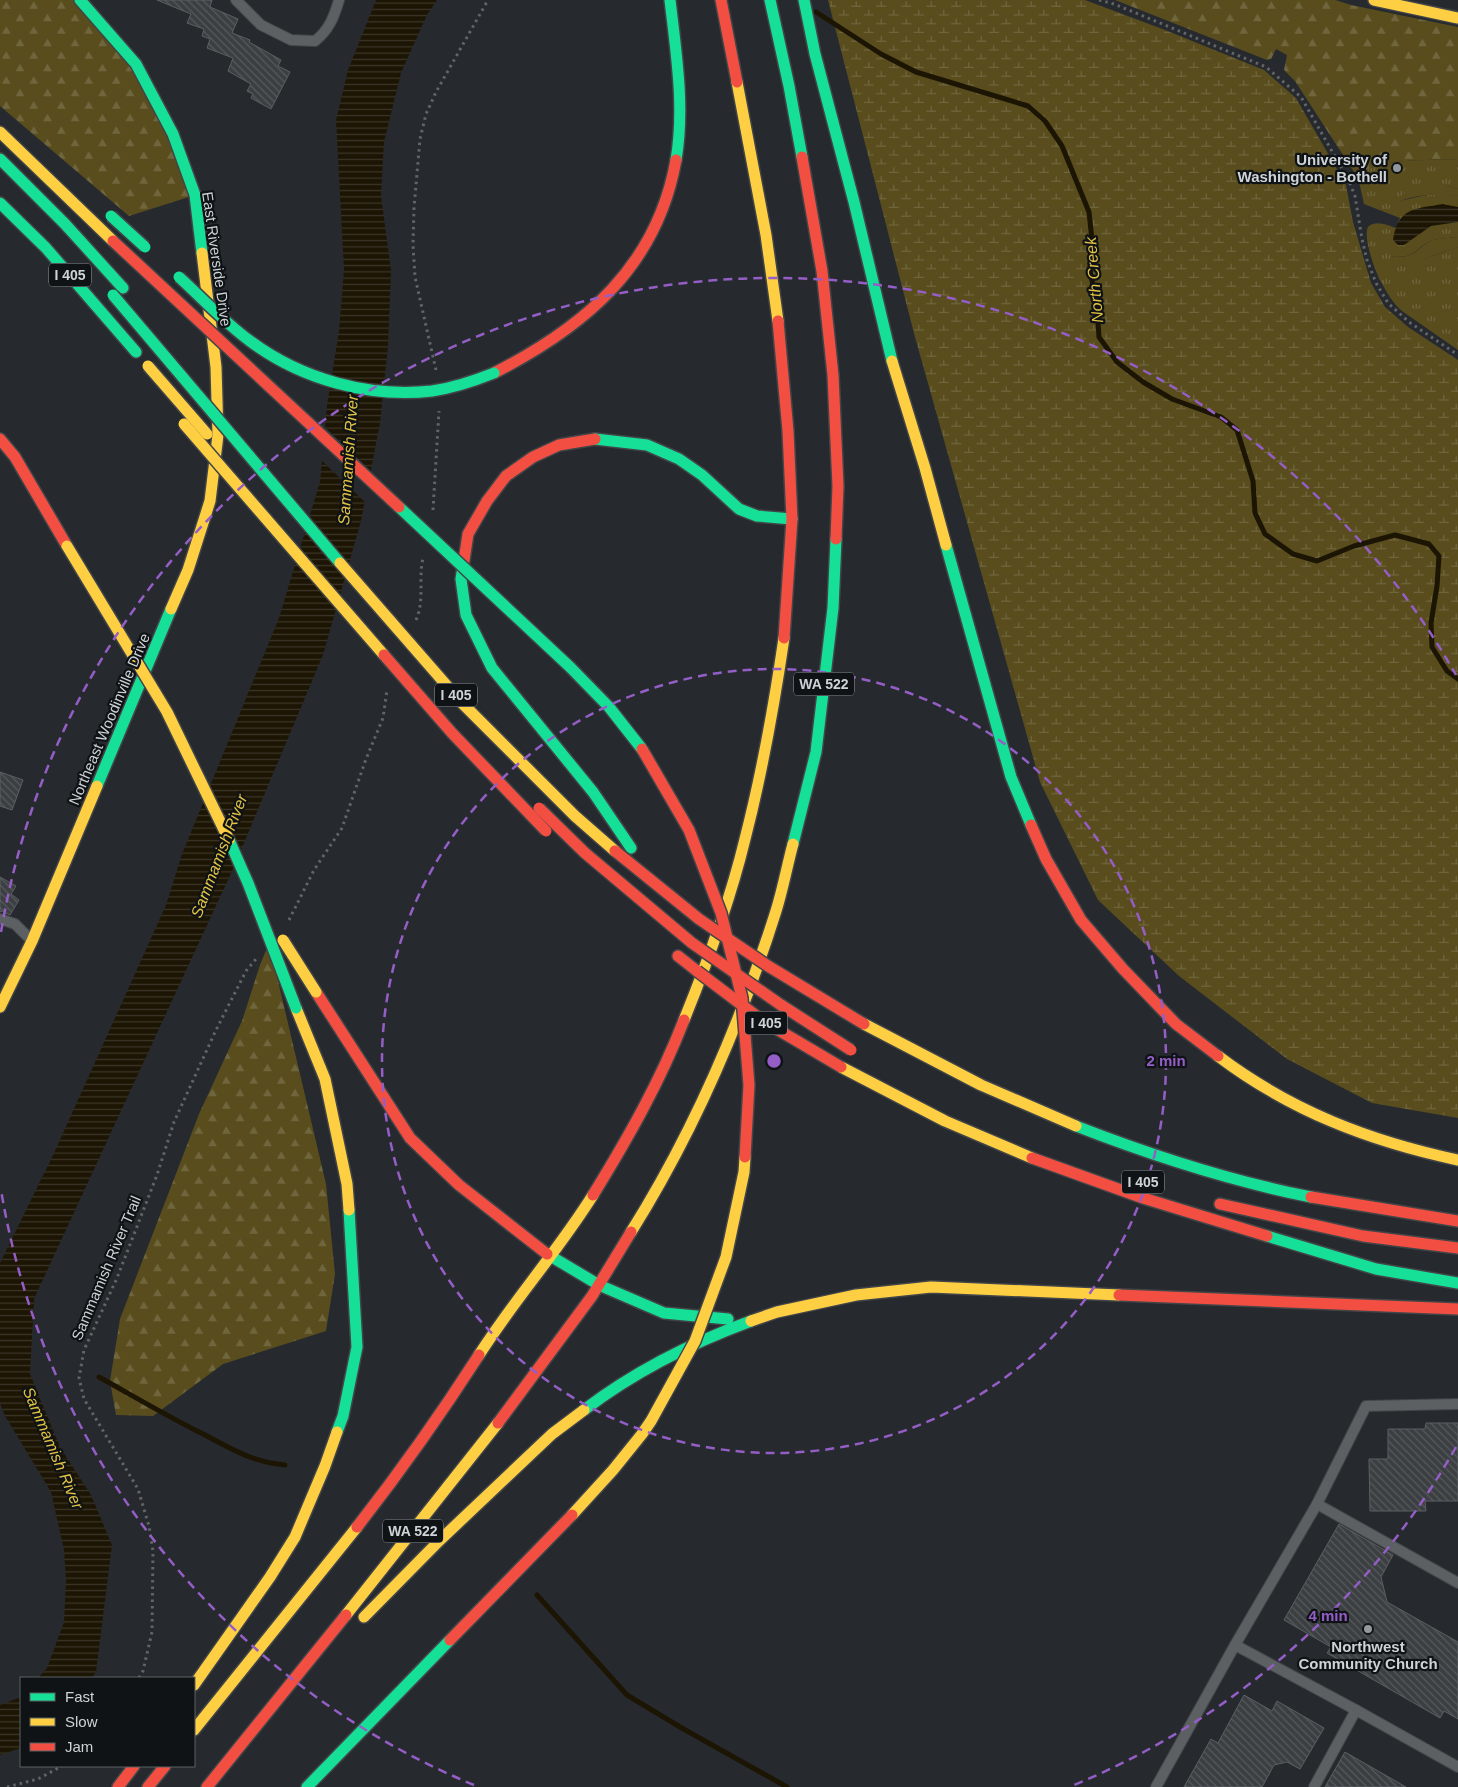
<svg xmlns="http://www.w3.org/2000/svg" width="1458" height="1787" font-family="Arial,sans-serif">
<style>
.grass{fill:url(#grass-tufts)}
.forest{fill:url(#forest-firs)}
.wetland{fill:url(#wetland-marsh)}
.green{fill:#594d1e}
.water{fill:url(#water-rules)}
.pier{fill:#262a2e}
.lines{fill:none;stroke-linecap:round;stroke-linejoin:round}
.stream{stroke:#1c1504;stroke-width:5}
.building{fill:url(#building-back-hatch);stroke:#5c5f62}
.lane-casing{stroke:#424548;stroke-width:12}
.fast-casing{stroke:#424548;stroke-width:14}
.slow-casing{stroke:#424548;stroke-width:14}
.jam-casing{stroke:#424548;stroke-width:14}
.path{stroke:#626567;stroke-width:3;stroke-dasharray:2.5 4;stroke-linecap:butt}
.lane{stroke:#5d6063;stroke-width:10}
.fast{stroke:#16e098;stroke-width:11}
.slow{stroke:#ffcf43;stroke-width:11}
.jam{stroke:#f24e42;stroke-width:11}
.fast-bridge-casing{stroke:#424548;stroke-width:14;stroke-linecap:butt}
.slow-bridge-casing{stroke:#424548;stroke-width:14;stroke-linecap:butt}
.jam-bridge-casing{stroke:#424548;stroke-width:14;stroke-linecap:butt}
.fast-bridge{stroke:#16e098;stroke-width:11}
.slow-bridge{stroke:#ffcf43;stroke-width:11}
.jam-bridge{stroke:#f24e42;stroke-width:11}
.ring{fill:none;stroke:#945ec6;stroke-width:2.5;stroke-dasharray:9 6}
.poi-dot{fill:#93989c;stroke:#0f1316;stroke-width:2}
.labels{text-anchor:middle;dominant-baseline:central;stroke-width:4.5;stroke-linejoin:round;paint-order:stroke}
.shield{fill:#0f1316;stroke:#95999d;stroke-width:1}
.shield-label{font-size:14px;font-weight:bold;fill:#ced3d7}
.poi-label{font-size:15px;font-weight:bold;fill:#ced3d7;stroke:#0f1316;text-anchor:end}
.street-label{font-size:15px;fill:#ced3d7;stroke:#0f1316}
.water-label{font-size:16px;font-style:italic;fill:#e3c343;stroke:#0f1316}
.centre{fill:#945ec6;stroke:#0f1316;stroke-width:2.5}
.ring-label{font-size:15px;text-anchor:middle;font-weight:bold;fill:#945ec6;stroke:#0f1316;stroke-width:4.5;stroke-linejoin:round;paint-order:stroke}
</style>
<defs>
<pattern id="grass-tufts" width="24" height="20" patternUnits="userSpaceOnUse" patternTransform="scale(1.25)"><rect width="24" height="20" fill="#594d1e"/><path d="M3 7l-1-3M5 7V3M7 7l1-3M15 17l-1-3M17 17v-4M19 17l1-3" fill="none" stroke="#70663e"/></pattern>
<pattern id="forest-firs" width="22" height="20" patternUnits="userSpaceOnUse" patternTransform="scale(1.25)"><rect width="22" height="20" fill="#594d1e"/><path d="M5 1l3.5 6h-7zM16 11l3.5 6h-7z" fill="#70663e"/></pattern>
<pattern id="wetland-marsh" width="20" height="14" patternUnits="userSpaceOnUse" patternTransform="scale(1.25)"><rect width="20" height="14" fill="#594d1e"/><path d="M1 5h8M5 5V1M11 12h8M15 12V8" fill="none" stroke="#70663e"/></pattern>
<pattern id="water-rules" width="6" height="5" patternUnits="userSpaceOnUse" patternTransform="scale(1.25)"><rect width="6" height="5" fill="#1c1504"/><path d="M0 2.5h6" fill="none" stroke="#3c3628"/></pattern>
<pattern id="building-back-hatch" width="6" height="6" patternUnits="userSpaceOnUse" patternTransform="scale(1.25)"><rect width="6" height="6" fill="#3b3f42"/><path d="M-1 5l2 2M0 0l6 6M5-1l2 2" fill="none" stroke="#565a5d"/></pattern>
</defs>
<rect width="100%" height="100%" fill="#262a2e"/>
<path class="grass" d="M1458,159v30l-12,-3 -47,15c18,-4 40,-11 59,-5v41c-8,1 -17,1 -25,3 -16,5 -17,20 -40,16l-1,2 29,2 37,-13v103l-56,-39c-9,-8 -15,-18 -21,-29 -5,-8 -20,-49 -12,-56 7,-6 19,-1 27,2l4,-10 -36,-14 -4,-18 -4,-11c30,-18 68,-14 102,-16z"/>
<g class="forest">
<polygon points="0,0 80,0 136,64 195,195 129,216 0,106"/>
<path d="M1115,0h220l16,5 107,22v132c-34,2 -72,-2 -102,16l-61,-94 -11,-11 3,-15 -11,-6 -5,10 -4,1z"/>
<polygon points="269,943 326,1184 335,1274 326,1331 223,1364 153,1416 116,1415 110,1381 120,1319 199,1114 242,1021 260,965"/>
</g>
<polygon class="wetland" points="828,0 1085,0 1165,30 1264,70 1296,98 1346,185 1353,222 1371,283 1385,307 1408,327 1458,360 1458,1118 1372,1103 1287,1059 1179,976 1098,900 1040,782 915,337"/>
<g class="green">
<path d="M1428,186h18l12,3v7c-12,-4 -48,-1 -60,6 -2,1 -4,3 -5,5l-2,-4 15,-11z"/>
<path d="M1458,237v10c-6,3 -13,4 -20,7 -13,4 -33,16 -46,5l1,-3c23,4 24,-10 40,-16 8,-2 17,-2 25,-3z"/>
</g>
<g class="water">
<polygon points="376,0 437,0 427,15 401,73 384,142 381,195 391,271 388,346 380,423 361,521 323,655 233,869 34,1299 30,1374 60,1447 91,1495 112,1545 96,1672 92,1678 38,1678 47,1668 64,1622 66,1580 64,1550 51,1492 5,1416 0,1403 0,1263 54,1153 166,905 182,854 279,618 320,482 327,405 339,331 344,270 336,120 348,70"/>
<path d="M1443,204l15,3v15l-27,4 -27,19h-6l-5,-5c5,-33 22,-31 50,-36z"/>
<polygon points="21,1697 21,1748 0,1755 0,1705"/>
</g>
<polygon class="pier" points="323,425 373,473 367,504 320,459"/>
<g class="lines">
<g class="stream">
<polyline points="816,12 881,54 916,72 1028,106 1045,121 1062,146 1089,212 1092,240 1090,270 1097,307 1099,337 1117,362 1143,382 1172,399 1221,417 1237,430 1253,481 1255,513 1265,534 1293,554 1317,561 1354,546 1395,535 1429,544 1439,556 1437,586 1431,623 1432,647 1447,671 1458,679"/>
<path d="M99,1377c36,20 71,41 108,59 26,14 49,27 78,29"/>
<polyline points="537,1595 627,1695 680,1727 787,1787"/>
</g>
</g>
<g class="building">
<polygon points="157,0 212,0 210,7 238,19 232,33 250,40 249,42 281,60 278,66 290,72 271,109 251,98 253,94 247,91 251,84 228,71 233,58 207,48 210,39 202,36 204,29 187,23 191,14"/>
<polygon points="0,772 23,780 12,810 0,806"/>
<polygon points="0,877 16,886 11,894 19,900 10,915 2,911 0,912"/>
<polygon points="1426,1423 1458,1423 1458,1501 1425,1501 1426,1511 1370,1511 1369,1459 1388,1459 1388,1429 1425,1429"/>
<polygon points="1339,1524 1393,1555 1381,1577 1387,1602 1458,1642 1458,1719 1444,1711 1440,1718 1327,1653 1331,1647 1284,1620"/>
<polygon points="1244,1695 1272,1711 1277,1701 1324,1728 1300,1769 1287,1762 1274,1765 1262,1787 1184,1787 1211,1739 1218,1743"/>
<polygon points="1345,1752 1406,1787 1325,1787"/>
</g>
<g class="lines">
<g class="lane-casing">
<g id="lane">
<path d="M236,0l25,25 30,15 24,1c14,-11 19,-24 24,-41"/>
<polyline points="0,919 15,924 31,940"/>
<polyline points="1317,1504 1458,1583"/>
<polyline points="1235,1645 1356,1710 1458,1767"/>
<polyline points="1156,1787 1235,1645 1317,1504 1366,1406 1458,1404"/>
<polyline points="1314,1787 1356,1710"/>
</g>
</g>
<g class="fast-casing">
<g id="fast">
<polyline points="80,0 136,64 173,134 195,195 202,253"/>
<path d="M670,0c6,52 15,107 6,160"/>
<polyline points="770,0 789,86 802,157"/>
<polyline points="804,0 815,54 854,202 892,361"/>
<polyline points="0,159 65,224 123,288"/>
<polyline points="0,203 46,248 136,352"/>
<polyline points="595,439 647,445 679,459 702,475 739,509 757,516 792,519"/>
<polyline points="946,545 1011,777 1031,825"/>
<polyline points="463,567 461,579 466,615 492,668 593,792 631,848"/>
<polyline points="97,786 171,609"/>
<polyline points="793,844 816,752 833,608 836,539"/>
<path d="M1076,1126c77,30 154,55 235,71"/>
<polyline points="1267,1236 1376,1269 1458,1283"/>
<polyline points="547,1254 599,1285 664,1313 728,1319"/>
<path d="M584,1410c50,-38 107,-67 167,-89"/>
<polyline points="337,1432 343,1416 357,1347 349,1210"/>
<polyline points="307,1787 450,1640"/>
</g>
</g>
<g class="slow-casing">
<g id="slow">
<polyline points="1374,0 1458,18"/>
<polyline points="737,82 766,235 778,321"/>
<polyline points="0,132 113,241"/>
<polyline points="892,361 925,468 946,545"/>
<polyline points="171,609 188,570 210,501 218,435 216,367 202,253"/>
<polyline points="0,1007 32,941 97,786"/>
<polyline points="296,1008 325,1079 347,1184 349,1210"/>
<path d="M684,1020c24,-59 46,-119 61,-181 17,-66 29,-133 39,-201"/>
<polyline points="864,1024 981,1085 1076,1126"/>
<path d="M1218,1056c73,55 151,85 240,104"/>
<polyline points="841,1067 945,1121 1032,1158"/>
<path d="M631,1232c62,-99 110,-210 145,-321 7,-22 11,-45 17,-67"/>
<polyline points="751,1321 777,1312 856,1295 931,1287 1119,1295"/>
<path d="M479,1355c35,-55 79,-104 114,-160"/>
<polyline points="346,1615 498,1423"/>
<polyline points="364,1617 439,1541 552,1434 584,1410"/>
<polyline points="194,1685 270,1577 295,1537 325,1466 337,1432"/>
<polyline points="194,1730 357,1527"/>
</g>
</g>
<g class="jam-casing">
<g id="jam">
<polyline points="721,0 737,82"/>
<polyline points="802,157 822,271 833,375 838,486 836,539"/>
<polyline points="778,321 788,431 792,519 784,638"/>
<path d="M494,373c92,-47 163,-107 182,-213"/>
<polyline points="0,439 15,457 67,546"/>
<polyline points="463,567 468,534 487,501 506,476 533,457 559,445 595,439"/>
<polyline points="1031,825 1046,859 1081,920 1123,969 1176,1024 1218,1056"/>
<polyline points="678,956 697,971"/>
<polyline points="316,992 410,1138 459,1185 547,1254"/>
<polyline points="1032,1158 1143,1198 1267,1236"/>
<path d="M593,1195c35,-57 67,-113 91,-175"/>
<polyline points="1311,1197 1458,1221"/>
<polyline points="1220,1204 1363,1236 1458,1248"/>
<polyline points="1119,1295 1458,1309"/>
<polyline points="498,1423 592,1296 631,1232"/>
<path d="M357,1527c43,-55 84,-113 122,-172"/>
<polyline points="118,1787 134,1766"/>
<polyline points="148,1787 165,1766"/>
<polyline points="207,1787 346,1615"/>
</g>
</g>
<g class="path">
<polyline points="1099,0 1114,4 1266,67 1301,97 1349,181 1355,196 1362,239 1367,260 1376,283 1388,303 1409,322 1458,355"/>
<polyline points="436,370 415,277 413,245 414,208 420,139 426,114 436,92 488,0"/>
<polyline points="433,510 439,411"/>
<path d="M416,620c9,-20 2,-41 7,-62"/>
<polyline points="289,920 314,870 342,828 366,759 383,718 387,690"/>
<polyline points="139,1678 143,1671 152,1632 153,1551 149,1526 138,1489 84,1399 79,1378 84,1350 117,1278 157,1175 174,1122 216,1030 246,971 256,959"/>
<polyline points="7,1787 38,1779 62,1766"/>
</g>
<use href="#lane" class="lane"/>
<use href="#fast" class="fast"/>
<use href="#slow" class="slow"/>
<use href="#jam" class="jam"/>
<g class="fast-bridge-casing">
<g id="fast-bridge">
<polyline points="111,216 145,247"/>
<path d="M179,277c23,21 45,45 71,64 51,38 118,57 182,50 21,-3 42,-10 62,-18"/>
<polyline points="113,295 340,563"/>
<polyline points="399,507 570,667 609,707 642,749"/>
<polyline points="229,840 248,883 296,1008"/>
</g>
</g>
<g class="slow-bridge-casing">
<g id="slow-bridge">
<polyline points="148,366 207,434"/>
<polyline points="184,424 384,655"/>
<polyline points="67,546 167,712 229,840"/>
<polyline points="340,563 462,703 575,816 615,851"/>
<polyline points="283,940 316,992"/>
<polyline points="572,1515 613,1470 642,1434 651,1421 695,1341 726,1257 744,1172 745,1157"/>
</g>
</g>
<g class="jam-bridge-casing">
<g id="jam-bridge">
<polyline points="113,241 399,507"/>
<polyline points="384,655 452,733 546,831"/>
<polyline points="642,749 689,830 721,913 742,998 749,1085 745,1157"/>
<polyline points="539,808 585,853 692,943 781,1005 851,1050"/>
<polyline points="615,851 699,919 768,966 864,1024"/>
<polyline points="697,971 763,1021 841,1067"/>
<polyline points="450,1640 572,1515"/>
</g>
</g>
<use href="#fast-bridge" class="fast-bridge"/>
<use href="#slow-bridge" class="slow-bridge"/>
<use href="#jam-bridge" class="jam-bridge"/>
</g>
<g class="ring">
<circle cx="774" cy="1061" r="392"/>
<path d="M1456 1447A784 784 0 0 1 1074 1785M474 1785A784 784 0 0 1 1 1190M1 932A784 784 0 0 1 1456 675"/>
</g>
<g class="poi-dot">
<circle cx="1397" cy="168" r="5"/>
<circle cx="1368" cy="1629" r="5"/>
</g>
<g class="labels">
<g class="shield">
<rect x="49" y="263.5" width="42" height="23" rx="4"/>
<rect x="794" y="672.5" width="60" height="23" rx="4"/>
<rect x="435" y="683.5" width="42" height="23" rx="4"/>
<rect x="745" y="1011.5" width="42" height="23" rx="4"/>
<rect x="1122" y="1170.5" width="42" height="23" rx="4"/>
<rect x="383" y="1519.5" width="60" height="23" rx="4"/>
</g>
<g class="shield-label">
<text x="70" y="275">I 405</text>
<text x="824" y="684">WA 522</text>
<text x="456" y="695">I 405</text>
<text x="766" y="1023">I 405</text>
<text x="1143" y="1182">I 405</text>
<text x="413" y="1531">WA 522</text>
</g>
<g class="poi-label">
<text x="1387" y="159">University of<tspan x="1387" dy="17">Washington - Bothell</tspan></text>
<text x="1368" y="1646" text-anchor="middle">Northwest<tspan x="1368" dy="17">Community Church</tspan></text>
</g>
<g class="street-label">
<text transform="translate(217 259) rotate(82)">East Riverside Drive</text>
<text transform="translate(109 719) rotate(-67)">Northeast Woodinville Drive</text>
<text transform="translate(106 1268) rotate(-67)">Sammamish River Trail</text>
</g>
<g class="water-label">
<text transform="translate(1094 280) rotate(-95)">North Creek</text>
<text transform="translate(348 460) rotate(-86)">Sammamish River</text>
<text transform="translate(219 856) rotate(-69)">Sammamish River</text>
<text transform="translate(53 1448) rotate(67)">Sammamish River</text>
</g>
</g>
<circle cx="774" cy="1061" r="8" class="centre"/>
<g class="ring-label">
<text x="1166" y="1066">2 min</text>
<text x="1328" y="1621">4 min</text>
</g>
<rect x="20" y="1677" width="175" height="90" fill="#0f1316" stroke="#5b6063"/>
<rect x="30" y="1693" width="25" height="8" fill="#16e098" stroke="#5b6063"/>
<text x="65" y="1702" font-size="15" fill="#ced3d7">Fast</text>
<rect x="30" y="1718" width="25" height="8" fill="#ffcf43" stroke="#5b6063"/>
<text x="65" y="1727" font-size="15" fill="#ced3d7">Slow</text>
<rect x="30" y="1743" width="25" height="8" fill="#f24e42" stroke="#5b6063"/>
<text x="65" y="1752" font-size="15" fill="#ced3d7">Jam</text>
</svg>
